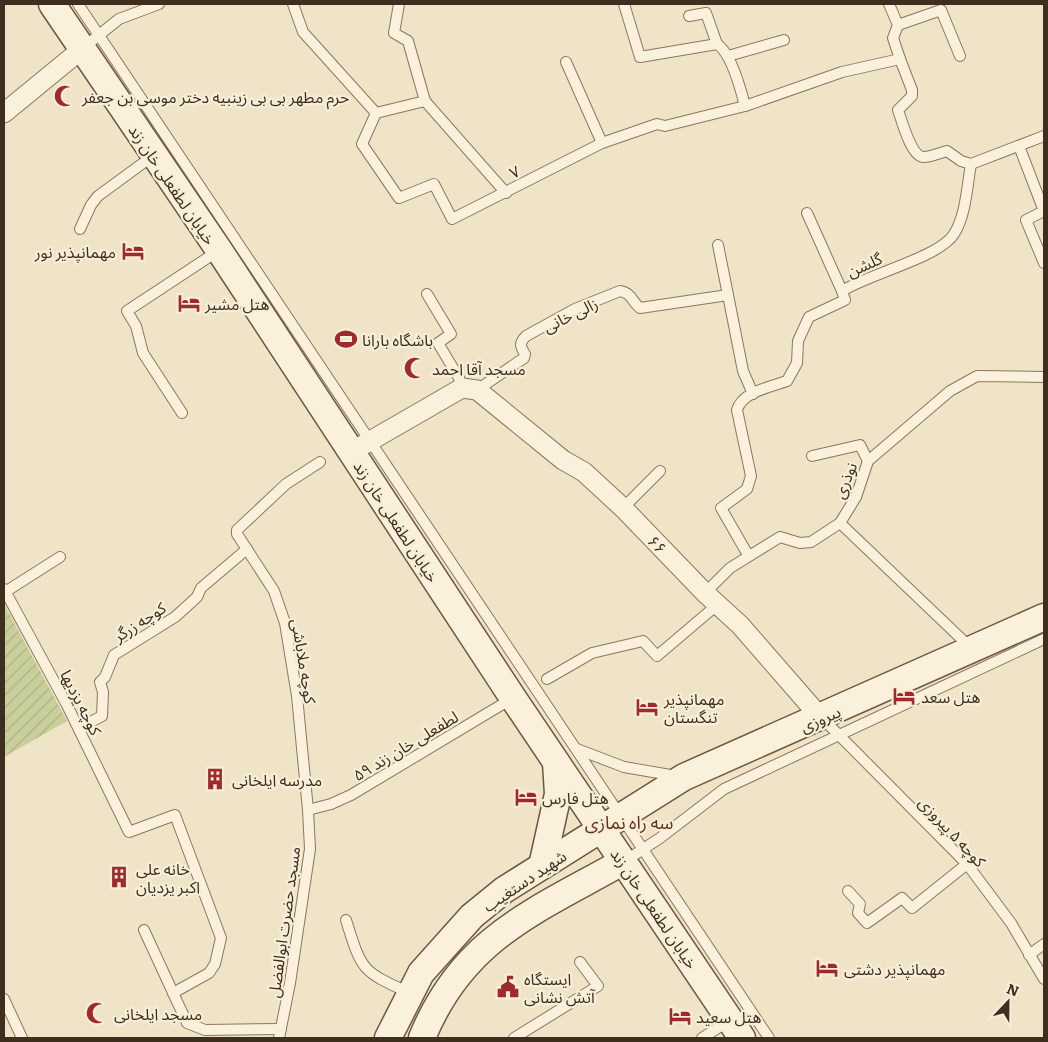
<svg xmlns="http://www.w3.org/2000/svg" width="1048" height="1042" font-family="Literata,'Noto Sans Arabic',serif">
<style>
.garden{fill:url(#garden-furrows)}
.lines{fill:none;stroke-linecap:round;stroke-linejoin:round}
.lane-casing{stroke:#8d765c;stroke-width:12}
.street-casing{stroke:#8d765c;stroke-width:21}
.secondary-casing{stroke:#6f573f;stroke-width:29}
.lane{stroke:#faf1dc;stroke-width:10}
.street{stroke:#faf1dc;stroke-width:19}
.secondary{stroke:#faf1dc;stroke-width:26}
.labels{text-anchor:middle;dominant-baseline:central;stroke-width:4.5;stroke-linejoin:round;paint-order:stroke}
.poi-label{font-size:16px;fill:#3d2e20;stroke:#f7eed8;text-anchor:start}
.street-label{font-size:16px;fill:#3d2e20;stroke:#f7eed8}
.neighbourhood-label{font-size:18px;fill:#6b2e1e;stroke:#f7eed8}
</style>
<defs>
<pattern id="garden-furrows" width="10" height="10" patternUnits="userSpaceOnUse" patternTransform="scale(1.25)"><rect width="10" height="10" fill="#c9cf9b"/><path d="M-1 1l2-2M0 10L10 0M9 11l2-2" fill="none" stroke="#aeb285"/></pattern>
</defs>
<rect width="100%" height="100%" fill="#f0e4c8"/>
<polygon class="garden" points="4,604 67,721 4,757"/>
<g class="lines">
<g class="lane-casing">
<g id="lane">
<polyline points="78,4 769,1038"/>
<path d="M293,4l10,28 73,81 -14,31 37,54 35,-14 18,35 150,-76 55,-19 8,2 80,-20 97,-34 58,-13 12,31v6l-14,14c4,11 13,47 26,47 7,0 16,-4 23,-6l14,10 10,3 73,-28"/>
<polyline points="399,4 394,33 408,41 425,101"/>
<path d="M624,4l16,53 77,-13c14,9 24,46 28,62"/>
<polyline points="889,4 898,25 893,38 900,59"/>
<polyline points="689,16 706,13 717,44"/>
<polyline points="898,25 941,10 960,56"/>
<polyline points="83,48 119,19 159,4"/>
<polyline points="728,56 784,40"/>
<polyline points="566,62 602,143"/>
<polyline points="376,113 425,101 506,193"/>
<polyline points="1019,146 1044,211 1026,220 1044,263"/>
<polyline points="807,213 842,291"/>
<polyline points="80,229 91,205 98,196 154,155"/>
<polyline points="718,245 728,295"/>
<polyline points="427,294 451,334 438,343 459,378 462,388"/>
<path d="M477,390l47,-32 1,-4c-5,-8 -6,-11 1,-18l49,-27 45,-18c12,2 12,11 20,17l88,-13 15,76 10,23"/>
<polyline points="182,413 143,353 136,326 127,311 218,251"/>
<polyline points="812,456 860,445 868,461"/>
<polyline points="623,508 660,471"/>
<polyline points="840,523 971,648"/>
<path d="M748,555l-27,-47 26,-19 4,-13 -14,-66c5,-18 33,-23 50,-29l10,-18 1,-22 11,-24 36,-17 -3,-9c27,-17 98,-34 112,-57 12,-19 13,-48 17,-70"/>
<polyline points="4,589 67,705 129,832 175,815 221,938 215,964 209,973 173,993"/>
<polyline points="5,592 60,557"/>
<polyline points="705,593 730,568 780,537 800,543 811,542 840,523 856,497 868,461 950,391 977,376 1044,377"/>
<polyline points="547,679 592,653 643,641 657,656 717,605"/>
<polyline points="822,718 967,864 1011,923 1044,979"/>
<polyline points="79,728 102,716 103,692 100,682 105,677 114,655 175,617 197,597 201,588 247,549"/>
<polyline points="577,749 624,767 676,776"/>
<polyline points="308,810 331,804 351,795 513,698"/>
<polyline points="625,861 660,838 724,789 1044,639"/>
<polyline points="848,891 860,904 858,913 867,923 902,898 912,908 967,864"/>
<path d="M346,920c16,51 15,51 64,73"/>
<polyline points="144,930 187,1023 205,1030 281,1029"/>
<polyline points="1029,955 1044,944"/>
<polyline points="4,999 22,1038"/>
<polyline points="279,1038 290,983 310,849 308,810 297,696 285,623 274,591 237,534 237,530 286,484 320,462"/>
<polyline points="514,1038 598,986 580,962"/>
<polyline points="702,1038 729,1021"/>
</g>
</g>
<g class="street-casing">
<g id="street">
<polyline points="4,113 82,49"/>
<polyline points="351,452 462,388 477,390 563,460 584,472 623,508 705,593 740,625 821,718"/>
</g>
</g>
<g class="secondary-casing">
<g id="secondary">
<polyline points="52,4 219,250 513,698 742,1038"/>
<polyline points="542,866 558,794 556,762"/>
<polyline points="388,1038 421,973 472,916 504,890 684,777 1044,617"/>
<path d="M422,1038c41,-101 114,-127 202,-177"/>
</g>
</g>
<use href="#lane" class="lane"/>
<use href="#street" class="street"/>
<use href="#secondary" class="secondary"/>
</g>
<defs>
<g id="mosque-bare" transform="scale(1.725)"><path d="M3.5-4.9A6 6 0 1 0 3.5 4.9A5 5 0 1 1 3.5-4.9Z" fill="#9e2a2b" stroke="#f7eed8" stroke-width="2.5" paint-order="stroke"/></g>
<g id="hotel-bare" transform="scale(1.725)"><path d="M-6-4.5h1.5V1H6V5H4.5V3h-9V5H-6ZM-4 0a1.8 1.8 0 1 1 3.6 0ZM.5 0V-2.5h3Q6-2.5 6 0Z" fill="#9e2a2b" stroke="#f7eed8" stroke-width="2.5" paint-order="stroke"/></g>
<g id="stadium-bare" transform="scale(1.725)"><path d="M0-5a6.5 5 0 1 0 0 10a6.5 5 0 1 0 0-10ZM-3.5-1.8h7v3.6h-7Z" fill="#9e2a2b" stroke="#f7eed8" stroke-width="2.5" paint-order="stroke"/></g>
<g id="building-bare" transform="scale(1.725)"><path d="M-4-6H4V6H1V3H-1V6H-4ZM-2.5-4.3h1.7v1.8h-1.7ZM.8-4.3h1.7v1.8H.8ZM-2.5-1h1.7V.8h-1.7ZM.8-1h1.7V.8H.8Z" fill="#9e2a2b" stroke="#f7eed8" stroke-width="2.5" paint-order="stroke"/></g>
<g id="civic-bare" transform="scale(1.725)"><path d="M-.6-6.5H3V-4.5H.6V-3L4-1V1h2V6H-6V1h2V-1L-.6-3ZM-1.2 2.5V6h2.4V2.5Z" fill="#9e2a2b" stroke="#f7eed8" stroke-width="2.5" paint-order="stroke"/></g>
</defs>
<g fill-rule="evenodd">
<use href="#mosque-bare" x="65" y="96"/>
<use href="#hotel-bare" x="133" y="251"/>
<use href="#hotel-bare" x="189" y="303"/>
<use href="#stadium-bare" x="346" y="339"/>
<use href="#mosque-bare" x="415" y="368"/>
<use href="#hotel-bare" x="904" y="696"/>
<use href="#hotel-bare" x="647" y="707"/>
<use href="#building-bare" x="215" y="779"/>
<use href="#hotel-bare" x="526" y="797"/>
<use href="#building-bare" x="119" y="877"/>
<use href="#hotel-bare" x="827" y="968"/>
<use href="#civic-bare" x="508" y="987"/>
<use href="#mosque-bare" x="97" y="1013"/>
<use href="#hotel-bare" x="680" y="1016"/>
</g>
<g class="labels">
<g class="poi-label">
<text x="82" y="96">حرم مطهر بی بی زینبیه دختر موسی بن جعفر</text>
<text x="116" y="251" text-anchor="end">مهمانپذیر نور</text>
<text x="205" y="303">هتل مشیر</text>
<text x="362" y="339">باشگاه بارانا</text>
<text x="432" y="368">مسجد آقا احمد</text>
<text x="921" y="696">هتل سعد</text>
<text x="664" y="698">مهمانپذیر<tspan x="664" dy="18">تنگستان</tspan></text>
<text x="232" y="779">مدرسه ایلخانی</text>
<text x="542" y="797">هتل فارس</text>
<text x="136" y="868">خانه علی<tspan x="136" dy="18">اکبر یزدیان</tspan></text>
<text x="844" y="968">مهمانپذیر دشتی</text>
<text x="524" y="978">ایستگاه<tspan x="524" dy="18">آتش نشانی</tspan></text>
<text x="114" y="1013">مسجد ایلخانی</text>
<text x="696" y="1016">هتل سعيد</text>
</g>
<g class="street-label">
<text transform="translate(514 171) rotate(-28)">۷</text>
<text transform="translate(173 184) rotate(56)">خیابان لطفعلی خان زند</text>
<text transform="translate(864 264) rotate(-24)">گلشن</text>
<text transform="translate(570 314) rotate(-26)">زالی خانی</text>
<text transform="translate(844 480) rotate(-68)">نوذری</text>
<text transform="translate(397 521) rotate(57)">خیابان لطفعلی خان زند</text>
<text transform="translate(658 544) rotate(46)">۶۶</text>
<text transform="translate(139 621) rotate(-33)">کوچه زرگر</text>
<text transform="translate(305 661) rotate(81)">کوچه ملاباشی</text>
<text transform="translate(82 702) rotate(63)">کوچه یزدیها</text>
<text transform="translate(820 718) rotate(-24)">پیروزی</text>
<text transform="translate(405 745) rotate(-31)">لطفعلی خان زند ۵۹</text>
<text transform="translate(953 831) rotate(47)">کوچه ۵ پیروزی</text>
<text transform="translate(524 880) rotate(-34)">شهید دستغیب</text>
<text transform="translate(655 908) rotate(56)">خیابان لطفعلی خان زند</text>
<text transform="translate(283 922) rotate(-82)">مسجد حضرت ابوالفضل</text>
</g>
<g class="neighbourhood-label">
<text x="629" y="821">سه راه نمازی</text>
</g>
</g>
<rect width="1048" height="1042" fill="none" stroke="#3d2e20" stroke-width="10"/>
<g transform="translate(1008 1002) rotate(22)" stroke="#f7eed8" stroke-width="4" paint-order="stroke">
<path d="M0-4L9 19L0 12L-9 19Z" fill="#3d2e20"/>
<text y="-8" font-size="14" font-weight="bold" text-anchor="middle" fill="#3d2e20">N</text>
</g>
</svg>
